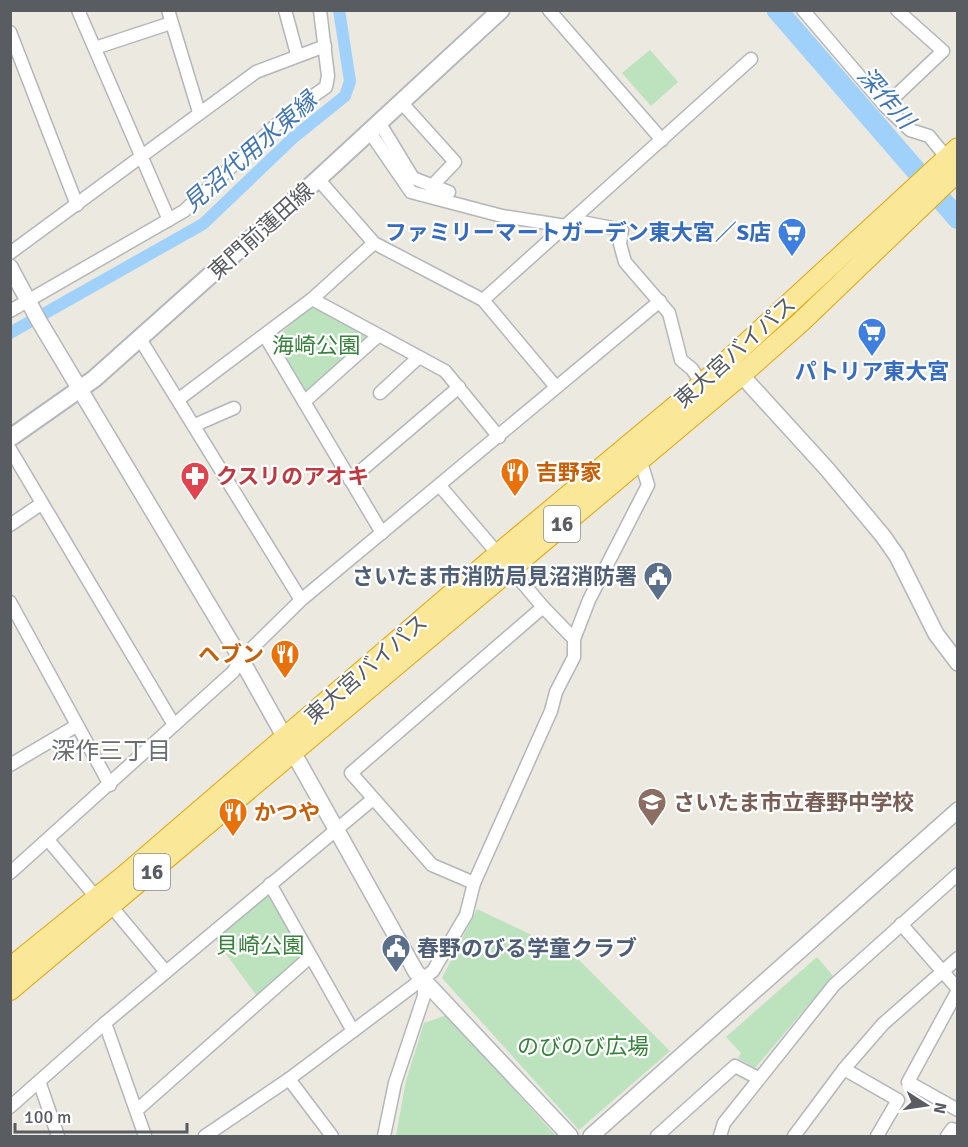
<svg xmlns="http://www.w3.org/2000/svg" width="968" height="1147" font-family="Signika,'Noto Sans JP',sans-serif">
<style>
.green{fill:#bde2be}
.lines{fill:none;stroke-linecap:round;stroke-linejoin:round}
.canal{stroke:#a0d1fb;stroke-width:12}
.river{stroke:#a0d1fb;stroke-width:21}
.minor-casing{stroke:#b3b6ba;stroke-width:15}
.tertiary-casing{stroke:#b3b6ba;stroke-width:18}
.secondary-casing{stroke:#b4b7bc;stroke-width:20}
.trunk-casing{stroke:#e1a50a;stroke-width:22}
.minor{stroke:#fff;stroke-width:12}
.tertiary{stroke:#fff;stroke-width:15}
.secondary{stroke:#fff;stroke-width:16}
.trunk{stroke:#fae898;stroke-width:20}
.labels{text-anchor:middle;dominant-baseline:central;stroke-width:4.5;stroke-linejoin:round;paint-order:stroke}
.shield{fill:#fff;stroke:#8b8d90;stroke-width:1.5}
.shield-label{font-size:21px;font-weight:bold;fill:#595c60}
.street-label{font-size:22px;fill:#595c60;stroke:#fff}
.shop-label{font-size:22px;font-weight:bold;fill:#366cbe;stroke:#fff;text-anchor:end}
.park-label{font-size:22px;fill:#37813d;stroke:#fff}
.food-label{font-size:22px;font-weight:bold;fill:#c56008;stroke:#fff;text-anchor:start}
.health-label{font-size:22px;font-weight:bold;fill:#be3a42;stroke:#fff;text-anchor:start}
.service-label{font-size:22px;font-weight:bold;fill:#4e5e75;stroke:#fff;text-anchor:end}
.education-label{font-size:22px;font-weight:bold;fill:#785e54;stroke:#fff;text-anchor:start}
.water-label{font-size:24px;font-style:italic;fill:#4276b3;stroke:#fff}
.neighbourhood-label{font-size:24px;fill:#6a6e72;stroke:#fff}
</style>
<rect width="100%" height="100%" fill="#ebe9e0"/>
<g class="green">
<polygon points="650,50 678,82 651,106 622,73"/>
<polygon points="310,307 315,307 369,335 369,340 308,394 304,393 275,344 276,338"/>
<polygon points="269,889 303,957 257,996 213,936"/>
<polygon points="477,909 574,955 670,1051 579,1130 442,978"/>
<polygon points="817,957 833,976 755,1068 738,1058 741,1053 726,1037"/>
<polygon points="447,1015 556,1136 396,1136 406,1081 424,1023"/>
</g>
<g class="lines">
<polyline class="canal" points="10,333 203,224 294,137 345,96 350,81 339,10"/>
<polyline class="river" points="777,10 958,219"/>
<g class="minor-casing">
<g id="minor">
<polyline points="78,10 169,220"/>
<polyline points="168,10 199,112"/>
<polyline points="285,10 297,54"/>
<polyline points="549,10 662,140"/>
<polyline points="803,10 885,106 910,130 929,136 947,158"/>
<polyline points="10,32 77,205"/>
<polyline points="95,48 171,23"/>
<polyline points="401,102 455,162 431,187"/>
<polyline points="885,106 943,51 897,10"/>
<polyline points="379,122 413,178 449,192"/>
<polyline points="369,131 411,192 502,216 566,226"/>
<polyline points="318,179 374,243 483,300 556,387"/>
<polyline points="572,220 622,230 620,244 625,262 669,313 681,360 692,369 702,384"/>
<polyline points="10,253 256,72 325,46"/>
<polyline points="312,299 445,371 499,437"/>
<polyline points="483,300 751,59"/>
<polyline points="10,311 184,211 289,113 326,87 328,76 320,10"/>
<polyline points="265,336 382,533"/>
<polyline points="140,339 301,600"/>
<polyline points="380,393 419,357"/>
<polyline points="179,399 312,299 374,243"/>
<polyline points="304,402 378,336"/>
<polyline points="195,425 234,408"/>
<polyline points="10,449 174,725"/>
<polyline points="350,480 459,387"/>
<polyline points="440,486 498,554"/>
<polyline points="10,525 41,504"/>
<polyline points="510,568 543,607 574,639"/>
<polyline points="10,602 110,785"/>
<polyline points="10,765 76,726"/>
<polyline points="49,841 96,897"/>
<polyline points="10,873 233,672 241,659 301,600 660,301"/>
<polyline points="474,883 432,865 351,773 543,607"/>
<polyline points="270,884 353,1031"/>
<polyline points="111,906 166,972"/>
<polyline points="901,924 958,989"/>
<polyline points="958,990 908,1082 958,1110"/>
<polyline points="105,1023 145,1136"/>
<polyline points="844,1069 898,1100 877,1136"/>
<polyline points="289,1079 332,1136"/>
<polyline points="40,1084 58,1136"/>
<polyline points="10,1107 105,1023 373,799"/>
<polyline points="137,1110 310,957"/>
<polyline points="205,1136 289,1079 433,971 466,915 474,883 551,711 556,692 574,657 574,639 589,600 648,485 640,459"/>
<polyline points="384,1136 395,1083 424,996 424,978"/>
<polyline points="657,1136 735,1066 758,1078"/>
<polyline points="720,1136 724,1123 834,985 958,874"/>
<polyline points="794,1136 844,1069 883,1024 958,958"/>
<polyline points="947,1136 952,1129 958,1132"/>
</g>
</g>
<g class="tertiary-casing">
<g id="tertiary">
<polyline points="10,267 39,321 241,659 416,972 570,1136"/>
<polyline points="734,367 827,469 883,536 897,556 936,634 958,663"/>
<polyline points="591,1136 958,810"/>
</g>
</g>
<g class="secondary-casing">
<polyline id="secondary" points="10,438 94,379 318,179 501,10"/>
</g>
<g class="trunk-casing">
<g id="trunk">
<polyline points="10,968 125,875 498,554 702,384 958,148"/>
<polyline points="10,990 741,375 802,321 958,171"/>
</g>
</g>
<use href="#minor" class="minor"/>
<use href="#tertiary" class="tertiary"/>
<use href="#secondary" class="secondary"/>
<use href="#trunk" class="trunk"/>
</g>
<defs>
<g id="supermarket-pin" transform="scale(1.5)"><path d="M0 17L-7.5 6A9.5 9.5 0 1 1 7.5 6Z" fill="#3f7fe0" stroke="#fff"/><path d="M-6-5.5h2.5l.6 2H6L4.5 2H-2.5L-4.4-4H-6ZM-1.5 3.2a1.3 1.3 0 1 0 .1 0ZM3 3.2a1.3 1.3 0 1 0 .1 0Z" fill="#fff"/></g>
<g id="restaurant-pin" transform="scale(1.5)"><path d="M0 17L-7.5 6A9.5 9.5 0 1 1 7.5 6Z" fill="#e8710a" stroke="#fff"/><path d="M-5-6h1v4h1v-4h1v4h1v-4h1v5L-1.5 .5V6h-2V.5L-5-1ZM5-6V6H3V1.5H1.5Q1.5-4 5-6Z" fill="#fff"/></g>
<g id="pharmacy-pin" transform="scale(1.5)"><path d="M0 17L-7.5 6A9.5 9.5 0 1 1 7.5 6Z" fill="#e0444e" stroke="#fff"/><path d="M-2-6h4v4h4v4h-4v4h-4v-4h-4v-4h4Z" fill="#fff"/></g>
<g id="civic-pin" transform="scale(1.5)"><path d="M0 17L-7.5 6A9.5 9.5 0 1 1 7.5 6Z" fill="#5c6f8a" stroke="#fff"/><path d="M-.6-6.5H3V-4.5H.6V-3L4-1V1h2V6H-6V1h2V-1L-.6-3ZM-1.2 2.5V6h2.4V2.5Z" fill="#fff"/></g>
<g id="school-pin" transform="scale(1.5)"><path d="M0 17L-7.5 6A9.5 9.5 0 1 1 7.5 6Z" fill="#8d6e63" stroke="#fff"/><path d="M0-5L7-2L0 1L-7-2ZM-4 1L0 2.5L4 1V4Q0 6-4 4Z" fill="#fff"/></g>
</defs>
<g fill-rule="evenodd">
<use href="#supermarket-pin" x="792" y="232"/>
<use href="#supermarket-pin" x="872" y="332"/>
<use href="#restaurant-pin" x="515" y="472"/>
<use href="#pharmacy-pin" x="195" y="476"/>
<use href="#civic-pin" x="658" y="576"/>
<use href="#restaurant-pin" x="285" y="654"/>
<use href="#school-pin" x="652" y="802"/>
<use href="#restaurant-pin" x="233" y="812"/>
<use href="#civic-pin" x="396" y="948"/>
</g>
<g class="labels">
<g class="shield">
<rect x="544" y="506" width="36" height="36" rx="4.5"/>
<rect x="134" y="854" width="36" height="36" rx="4.5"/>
</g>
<g class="shield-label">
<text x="562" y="524">16</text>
<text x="152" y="872">16</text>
</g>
<g class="street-label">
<text transform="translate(261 231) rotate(-42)">東門前蓮田線</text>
<text transform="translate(735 352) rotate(-42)">東大宮バイパス</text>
<text transform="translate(366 669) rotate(-41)">東大宮バイパス</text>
</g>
<g class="shop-label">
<text x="771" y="232">ファミリーマートガーデン東大宮／S店</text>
<text x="872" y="371" text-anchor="middle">パトリア東大宮</text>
</g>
<g class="park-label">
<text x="316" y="345">海崎公園</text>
<text x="260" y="945">貝崎公園</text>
<text x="583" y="1046">のびのび広場</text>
</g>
<g class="food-label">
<text x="536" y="472">吉野家</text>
<text x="264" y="654" text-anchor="end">ヘブン</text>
<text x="254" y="812">かつや</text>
</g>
<g class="health-label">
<text x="216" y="476">クスリのアオキ</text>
</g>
<g class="service-label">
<text x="637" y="576">さいたま市消防局見沼消防署</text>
<text x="417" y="948" text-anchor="start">春野のびる学童クラブ</text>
</g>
<g class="education-label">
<text x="673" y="802">さいたま市立春野中学校</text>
</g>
<g class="water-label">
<text transform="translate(886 98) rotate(49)">深作川</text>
<text transform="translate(250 152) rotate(-41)">見沼代用水東縁</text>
</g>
<g class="neighbourhood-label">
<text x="111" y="751">深作三丁目</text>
</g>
</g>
<rect width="968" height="1147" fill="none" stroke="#595c60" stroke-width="24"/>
<g transform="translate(926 1105) rotate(102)" stroke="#ffffff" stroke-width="4.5" paint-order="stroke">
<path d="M0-4.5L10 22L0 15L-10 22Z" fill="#595c60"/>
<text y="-9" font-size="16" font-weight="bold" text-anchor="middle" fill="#595c60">N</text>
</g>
<path d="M15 1123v9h172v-9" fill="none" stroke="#595c60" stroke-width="3"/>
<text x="24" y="1123" font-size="18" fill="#595c60" stroke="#ffffff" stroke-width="4.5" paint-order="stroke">100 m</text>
</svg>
